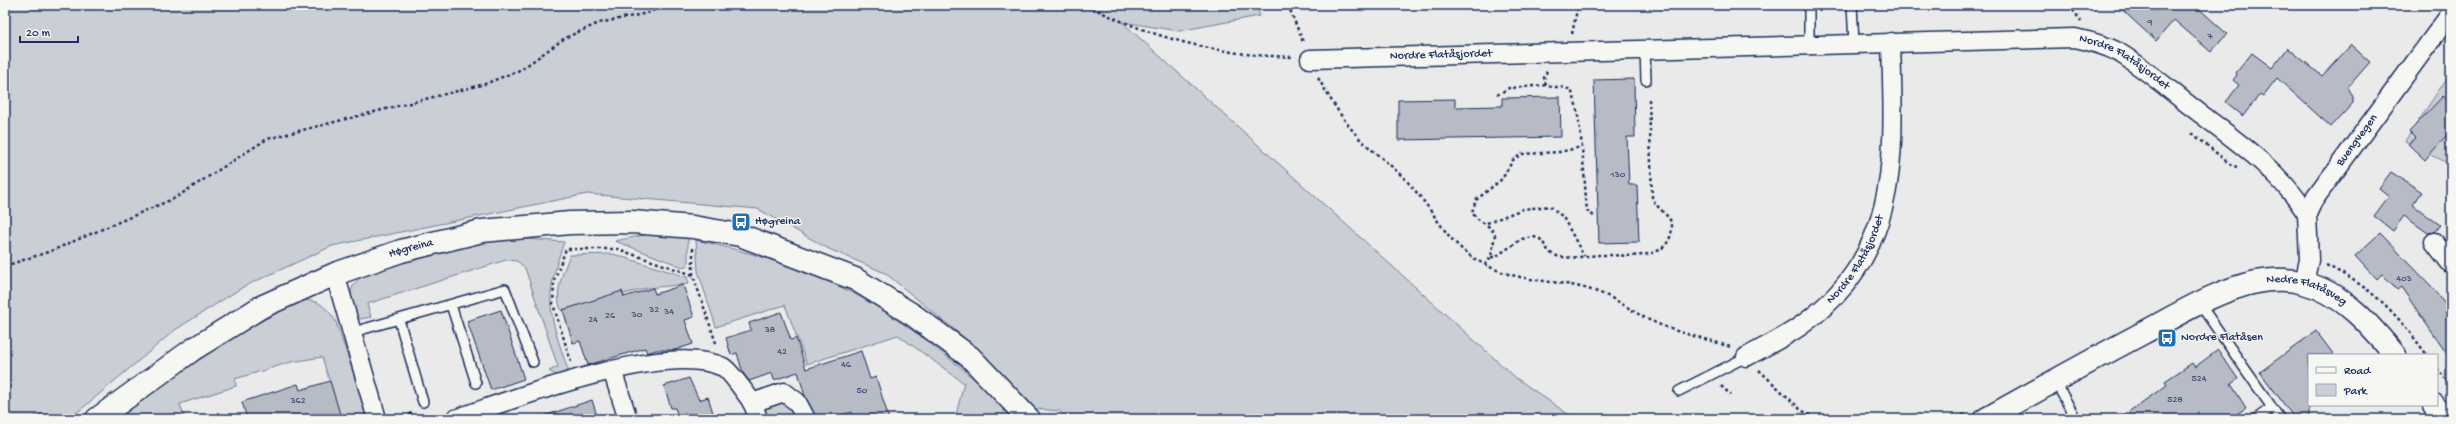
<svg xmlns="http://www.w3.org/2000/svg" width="2456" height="424" font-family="'Gochi Hand',sans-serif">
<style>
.green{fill:#caced5;stroke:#727e9a}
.building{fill:#b6bbc6;stroke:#1b2f5e}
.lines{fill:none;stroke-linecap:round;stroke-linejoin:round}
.service-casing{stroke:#1b2f5e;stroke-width:12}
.minor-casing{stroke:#1b2f5e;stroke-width:21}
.tertiary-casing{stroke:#1b2f5e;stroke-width:25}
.path{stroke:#1b2f5e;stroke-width:2.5;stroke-dasharray:3 3;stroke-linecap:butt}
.service{stroke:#f6f6f2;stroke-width:9}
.minor{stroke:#f6f6f2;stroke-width:18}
.tertiary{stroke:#f6f6f2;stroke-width:22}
.labels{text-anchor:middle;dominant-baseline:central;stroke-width:3;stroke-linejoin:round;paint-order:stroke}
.number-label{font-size:10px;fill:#425278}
.street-label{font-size:12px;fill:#1b2f5e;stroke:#f6f6f2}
.poi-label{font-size:12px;fill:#1b2f5e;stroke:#f6f6f2;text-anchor:start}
</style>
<rect width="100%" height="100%" fill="#e9eae9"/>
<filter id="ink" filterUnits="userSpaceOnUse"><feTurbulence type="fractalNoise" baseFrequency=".025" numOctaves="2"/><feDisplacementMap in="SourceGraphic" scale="8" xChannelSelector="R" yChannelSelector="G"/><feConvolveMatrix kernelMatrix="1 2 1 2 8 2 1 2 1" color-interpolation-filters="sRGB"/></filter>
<g filter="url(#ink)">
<g class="green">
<polygon points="5,5 1259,5 1259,16 1179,31 1122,22 1516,378 1575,419 1066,419 1060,411 1036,409 978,349 885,273 829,249 758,209 587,194 332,246 243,287 175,330 72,417 40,414 27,419 5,419"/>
<polygon points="2451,72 2451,165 2405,141"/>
<polygon points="649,234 688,238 688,265 683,267 615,241"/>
<path d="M516,238l48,4c-21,59 -15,71 4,128l-5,9 -14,-8 9,-4 -33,-99 -8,-7 -11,-1 -139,44 4,13 -11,2 -6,-4c-3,-11 -6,-22 1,-32 12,-18 101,-37 124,-42 12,-3 25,-2 37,-3z"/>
<path d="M696,240c54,12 106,27 155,52 62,33 117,81 169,127h-65l9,-36 -66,-48 -91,29 -22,-59 -69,22 -18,-56z"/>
<path d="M613,254l74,23 2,7 -42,4 -86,22c-7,-18 2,-38 9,-55z"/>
<path d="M305,300c16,1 22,8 31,22l33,97h-28l-19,-62 -31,5 -56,17 1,7 -56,18 5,15h-73l127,-86 55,-29z"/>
<polygon points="785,401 799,419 765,419 762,409"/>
</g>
<g class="building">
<polygon points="2117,5 2195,5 2227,34 2211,52 2174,20 2156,41"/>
<polygon points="2351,45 2370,62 2348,87 2353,97 2353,103 2331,127 2277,78 2263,96 2260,94 2243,116 2226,102 2239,85 2233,80 2237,75 2236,73 2252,53 2272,68 2288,48 2322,76"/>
<polygon points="1634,79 1635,137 1627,137 1629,185 1637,185 1639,242 1599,243 1594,80"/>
<polygon points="2443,96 2451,103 2451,130 2425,160 2408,144 2415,138 2409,132"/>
<polygon points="1560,97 1561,137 1398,140 1398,100 1455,99 1455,107 1502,106 1502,98"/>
<polygon points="2391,172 2422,192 2413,205 2440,225 2434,232 2428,233 2404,216 2393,231 2374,216 2389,196 2379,188"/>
<polygon points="2380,233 2435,290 2451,313 2451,360 2401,287 2397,290 2382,275 2377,280 2355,256"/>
<polygon points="683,285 694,317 685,320 693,344 675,350 656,350 647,353 645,348 588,365 580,341 573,343 563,310 622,291 624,297 653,288 655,294"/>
<polygon points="501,310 524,379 491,390 467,321"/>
<polygon points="781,312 791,340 796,338 806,369 861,351 870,379 876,377 889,419 854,419 852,412 828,419 816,419 805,396 798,372 774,380 772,373 749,381 743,373 737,353 731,355 726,338 751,330 749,323"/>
<polygon points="2316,331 2334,355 2309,355 2309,419 2295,419 2260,372"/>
<polygon points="2218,350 2238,379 2231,384 2246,408 2229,419 2118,419 2167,385 2165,381 2192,363 2195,367"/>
<polygon points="689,378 699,400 708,397 715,419 679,419 675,408 671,408 664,386"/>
<polygon points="330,381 340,414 322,419 247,419 242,402 298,384 300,390"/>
<polygon points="592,400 598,419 545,419 544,416"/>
</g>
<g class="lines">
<g class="service-casing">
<g id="service">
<polyline points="1809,5 1809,44"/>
<polyline points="1852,5 1854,43"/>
<polyline points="1645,48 1646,80"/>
<polyline points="2199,303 2280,419"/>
<polyline points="451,305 476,383"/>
<polyline points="399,320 423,402"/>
<polyline points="353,332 505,289 533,362"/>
<polyline points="2055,381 2076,419"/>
<polyline points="1679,391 1746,357"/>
<polyline points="2256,419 2271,408"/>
</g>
</g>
<g class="minor-casing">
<g id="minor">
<path id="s1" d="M1310,59l765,-21c14,3 30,7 43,14 25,15 48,35 71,53 44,34 87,61 118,109"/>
<polyline points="2434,242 2451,264"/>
<polyline points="335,274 377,419"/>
<path id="s2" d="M2304,283l5,-23 -2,-46 6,-13 138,-188"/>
<path id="s3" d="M1746,357c18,-10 37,-19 53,-30 104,-73 95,-173 92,-285"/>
<polyline points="612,370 628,419"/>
<polyline points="752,403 784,392 797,402 806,419"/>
<path d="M455,419c59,-20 212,-79 268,-52 6,3 24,28 29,35 3,5 4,12 6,17"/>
</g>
</g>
<g class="tertiary-casing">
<g id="tertiary">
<polyline points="2434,405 2444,419"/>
<path id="s4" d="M97,419l95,-69 69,-43 74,-33 66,-23 81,-20 88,-8 62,-1 61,5 47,8 115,44 58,36 57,42 59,62"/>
<path id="s5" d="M1986,419c52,-29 104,-58 157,-86 36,-19 72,-42 113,-51 15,-3 33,-3 48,1 39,10 66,42 91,72"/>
</g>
</g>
<g class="path">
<path d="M1087,5c50,26 103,42 159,49 15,2 31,2 46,3"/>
<polyline points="1288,5 1303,42"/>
<polyline points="2069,5 2081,21"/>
<polyline points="1572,34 1578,5"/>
<path d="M1547,71l-3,7 2,7c7,4 17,0 24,5 11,9 15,102 17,121l7,5"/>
<path d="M1318,78c13,22 25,43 43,62 17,16 36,29 51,47 27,30 35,59 74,78 38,20 76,13 114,28 20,7 36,22 56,30 24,11 50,15 74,24"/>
<polyline points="1497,95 1509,88 1546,85"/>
<polyline points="2192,133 2231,165 2237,167"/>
<polyline points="771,223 778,225"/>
<polyline points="1487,223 1523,209 1550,206 1563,217 1584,256"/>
<polyline points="693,248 693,275 717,346"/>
<path d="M1491,257h4l27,-18 12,-2 6,2c5,5 7,13 14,16 13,5 31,1 45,0 24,-1 72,10 73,-29 0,-10 -17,-18 -20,-29l-3,-99"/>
<path d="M1485,265l6,-8 4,-22c-5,-12 -17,-12 -23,-23l4,-12 26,-21 11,-19 9,-6 38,-2 21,-5"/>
<path d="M2326,265c50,25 68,46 101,90"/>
<polyline points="5,266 51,251 175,198 267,139 485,84 522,69 565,38 599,23 648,13 664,5"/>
<polyline points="571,362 553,304 554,281 566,249 617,249 693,275"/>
<polyline points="2437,368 2451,386"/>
<polyline points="1759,370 1800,409 1815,419"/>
<polyline points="1721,386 1731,395"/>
<polyline points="405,419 413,411"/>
<polyline points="1957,419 1965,414"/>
</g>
<use href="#service" class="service"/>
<use href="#minor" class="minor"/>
<use href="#tertiary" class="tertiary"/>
</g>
</g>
<defs>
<g id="bus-square" transform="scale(1)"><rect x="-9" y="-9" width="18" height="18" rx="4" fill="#1f6fb2" stroke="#f6f6f2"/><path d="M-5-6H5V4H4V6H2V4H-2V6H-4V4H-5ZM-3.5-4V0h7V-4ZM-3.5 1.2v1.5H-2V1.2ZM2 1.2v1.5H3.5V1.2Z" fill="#fff"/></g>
</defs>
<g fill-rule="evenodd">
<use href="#bus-square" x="741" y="222"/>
<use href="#bus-square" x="2167" y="338"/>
</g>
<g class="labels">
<g class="number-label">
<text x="2150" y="23">9</text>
<text x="2210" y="37">7</text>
<text x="1618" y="175">130</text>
<text x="2404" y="279">403</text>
<text x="654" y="310">32</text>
<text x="669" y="312">34</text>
<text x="637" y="315">30</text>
<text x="610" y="316">26</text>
<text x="593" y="320">24</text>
<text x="770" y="330">38</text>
<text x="782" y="352">42</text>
<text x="846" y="365">46</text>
<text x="2199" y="379">524</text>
<text x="862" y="391">50</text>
<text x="2175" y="400">528</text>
<text x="298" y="401">362</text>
</g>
<g class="street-label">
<text stroke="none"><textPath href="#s1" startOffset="131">Nordre Flatåsjordet</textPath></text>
<text stroke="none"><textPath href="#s1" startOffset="821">Nordre Flatåsjordet</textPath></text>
<text stroke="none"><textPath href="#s2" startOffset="159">Buengvegen</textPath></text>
<text stroke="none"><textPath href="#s4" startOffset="360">Høgreina</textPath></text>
<text stroke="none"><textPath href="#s3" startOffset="151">Nordre Flatåsjordet</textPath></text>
<text stroke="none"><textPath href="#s5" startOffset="356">Nedre Flatåsveg</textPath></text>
</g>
<g class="poi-label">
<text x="755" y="222">Høgreina</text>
<text x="2181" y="338">Nordre Flatåsen</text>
</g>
</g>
<rect width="2456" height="424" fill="none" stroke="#f6f6f2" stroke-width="20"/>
<rect x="10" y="10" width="2436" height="404" fill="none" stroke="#1b2f5e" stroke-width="1.5" filter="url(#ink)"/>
<rect x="2308" y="354" width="130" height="52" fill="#f6f6f2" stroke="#9ea6b7"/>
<rect x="2316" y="367" width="20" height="6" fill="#f6f6f2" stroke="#9ea6b7"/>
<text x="2344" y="374" font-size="12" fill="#1b2f5e">Road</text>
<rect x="2316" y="384" width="20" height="12" fill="#caced5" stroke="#9ea6b7"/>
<text x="2344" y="394" font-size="12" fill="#1b2f5e">Park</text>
<path d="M20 36v6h58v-6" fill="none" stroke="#1b2f5e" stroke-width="2"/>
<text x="26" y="36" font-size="12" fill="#1b2f5e" stroke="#f6f6f2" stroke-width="3" paint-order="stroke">20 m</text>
</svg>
